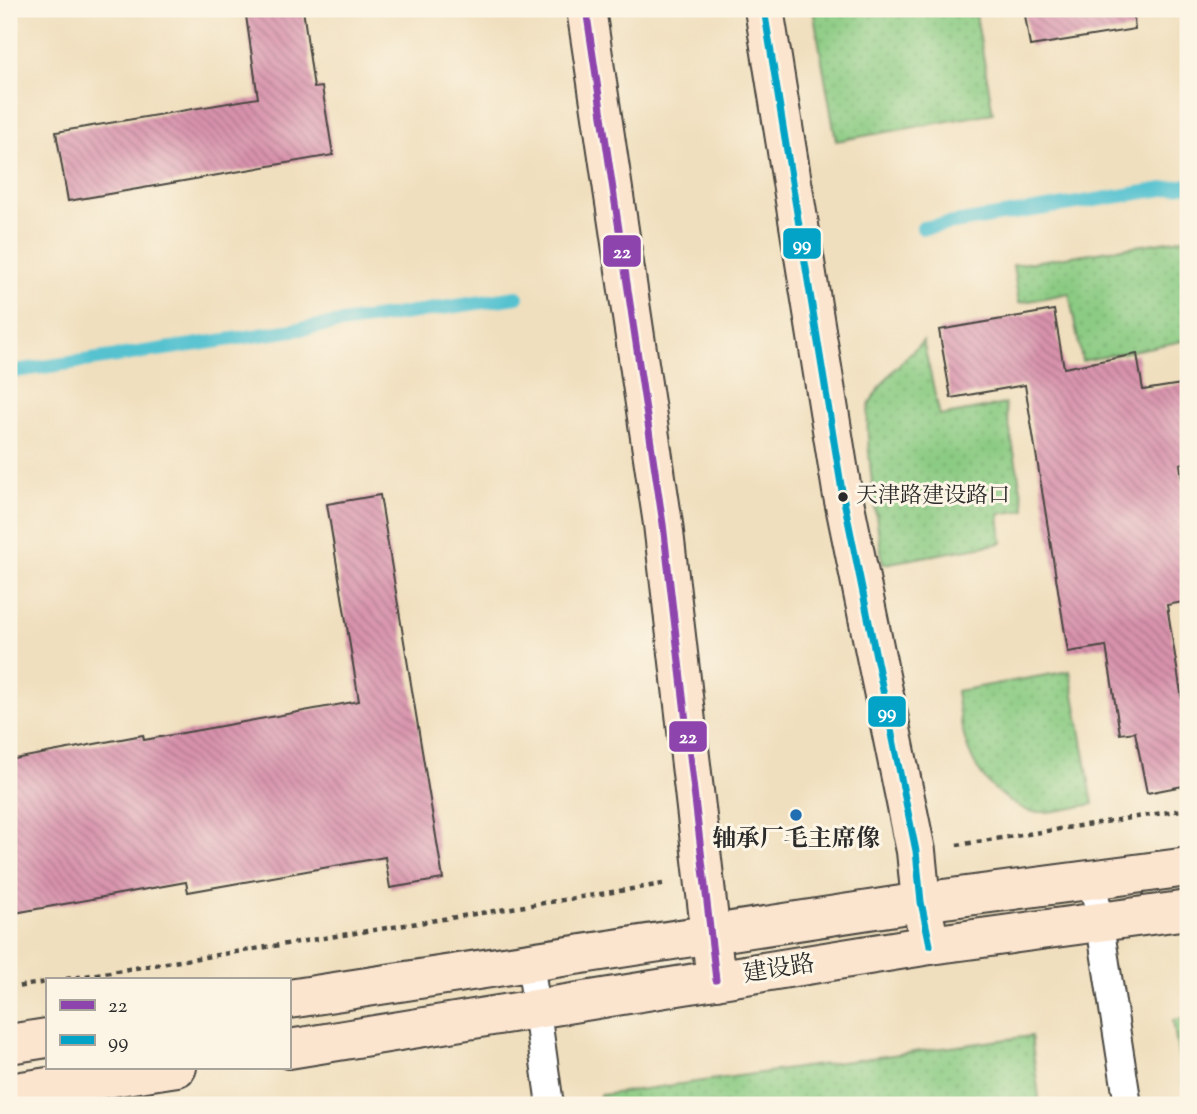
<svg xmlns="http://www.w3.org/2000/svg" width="1197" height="1114" font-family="'Sorts Mill Goudy','Noto Serif SC',serif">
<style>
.grass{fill:url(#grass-dots);stroke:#5b7b57;stroke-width:2}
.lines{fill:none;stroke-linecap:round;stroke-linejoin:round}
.stream{stroke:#56c2d0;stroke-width:14}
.building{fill:url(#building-back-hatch)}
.lane-casing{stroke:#494641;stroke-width:30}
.secondary-casing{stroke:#494641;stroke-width:42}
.path{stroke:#494641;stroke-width:4.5;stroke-dasharray:5 5;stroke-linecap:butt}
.lane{stroke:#fff;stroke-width:26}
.secondary{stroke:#fce5cf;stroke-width:38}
.bus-1-casing{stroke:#fcf5e5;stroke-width:12}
.bus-2-casing{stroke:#fcf5e5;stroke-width:12}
.bus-1{stroke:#8e44ad;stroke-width:7}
.bus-2{stroke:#02a3c6;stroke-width:7}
.bus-dot{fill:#2b2b2b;stroke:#fcf5e5;stroke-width:2.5}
.poi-dot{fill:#1f6fb2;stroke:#fcf5e5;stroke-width:2.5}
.labels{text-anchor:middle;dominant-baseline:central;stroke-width:6;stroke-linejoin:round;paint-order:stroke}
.bus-label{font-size:22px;fill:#2b2b2b;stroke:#fcf5e5;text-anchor:start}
.poi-label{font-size:24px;font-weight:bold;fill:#2b2b2b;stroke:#fcf5e5}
.street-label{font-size:24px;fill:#2b2b2b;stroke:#fcf5e5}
.line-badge{stroke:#fcf5e5;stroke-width:2.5}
.badge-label{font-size:19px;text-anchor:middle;font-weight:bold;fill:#fff}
</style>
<defs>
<pattern id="grass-dots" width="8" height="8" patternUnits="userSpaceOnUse" patternTransform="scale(1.75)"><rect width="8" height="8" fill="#8bcb83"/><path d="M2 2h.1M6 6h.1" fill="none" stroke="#78ae71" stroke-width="1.8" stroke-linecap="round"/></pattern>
<pattern id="building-back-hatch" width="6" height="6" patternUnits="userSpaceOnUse" patternTransform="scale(1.75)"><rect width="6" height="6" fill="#d892ac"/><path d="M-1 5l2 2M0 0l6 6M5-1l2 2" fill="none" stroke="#af778c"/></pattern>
</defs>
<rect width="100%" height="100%" fill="#fcf5e5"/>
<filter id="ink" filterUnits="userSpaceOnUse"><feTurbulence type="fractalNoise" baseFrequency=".0143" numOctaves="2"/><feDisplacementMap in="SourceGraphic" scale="14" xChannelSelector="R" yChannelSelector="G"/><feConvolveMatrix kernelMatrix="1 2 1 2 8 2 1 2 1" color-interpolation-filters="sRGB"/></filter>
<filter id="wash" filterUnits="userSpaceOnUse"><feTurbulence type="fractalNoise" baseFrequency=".00686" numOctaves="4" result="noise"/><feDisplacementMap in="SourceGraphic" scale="28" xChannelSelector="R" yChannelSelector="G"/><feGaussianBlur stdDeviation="1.57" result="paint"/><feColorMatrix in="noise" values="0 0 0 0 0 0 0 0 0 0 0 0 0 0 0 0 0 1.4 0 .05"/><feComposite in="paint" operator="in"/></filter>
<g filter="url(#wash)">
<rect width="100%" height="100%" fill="#f0dfbe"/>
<g class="grass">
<polygon points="813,9 975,9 993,113 836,141"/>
<polygon points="1188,238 1188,340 1082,361 1069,293 1019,303 1013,265"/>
<path d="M923,341l17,75 65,-12 20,106 -26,4 3,29 -119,21c-4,-27 -22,-143 -13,-161 13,-24 34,-44 53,-62z"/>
<path d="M1070,671l23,133c-18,3 -48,11 -65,7 -6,-2 -14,-8 -19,-11 -40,-24 -48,-67 -53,-109z"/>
<polygon points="1188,1018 1188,1096 1185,1096 1173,1020"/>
<polygon points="1031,1036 1040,1105 602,1105 600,1095"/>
</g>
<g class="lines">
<g class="stream">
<polyline points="923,228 1188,185"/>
<polyline points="9,372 517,297"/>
</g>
</g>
<g id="blocks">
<g class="building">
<polygon points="245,9 303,9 314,88 322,87 333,155 68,201 56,132 258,98"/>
<polygon points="1024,9 1133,9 1135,29 1030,46"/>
<polygon points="1054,310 1064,368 1137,354 1143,390 1188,383 1188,462 1180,464 1188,523 1188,601 1167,605 1183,706 1188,706 1188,785 1147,793 1135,732 1120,734 1106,646 1068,652 1025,385 951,398 939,330"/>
<polygon points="380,495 443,879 390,888 385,857 188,892 186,882 9,914 9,760 143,735 144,740 359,701 327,504"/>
</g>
</g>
</g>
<g filter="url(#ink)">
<use href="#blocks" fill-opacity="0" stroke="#494641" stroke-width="2"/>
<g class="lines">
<g class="lane-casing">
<g id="lane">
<polyline points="1093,880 1128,1105"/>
<polyline points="530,961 550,1105"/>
</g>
</g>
<g class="secondary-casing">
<g id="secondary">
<polyline points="586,9 663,524 716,980"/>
<polyline points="764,9 842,491 916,851 921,902 930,945"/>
<polyline points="289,999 921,902 1188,867"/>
<polyline points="9,1044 47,1038"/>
<polyline points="289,1049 930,945 1188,910"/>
<polyline points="9,1093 177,1067"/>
</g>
</g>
<g class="path">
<polyline points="957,845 1188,809"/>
<polyline points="66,979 663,884"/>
<polyline points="9,988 47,982"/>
</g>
<use href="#lane" class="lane"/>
<use href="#secondary" class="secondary"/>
<g class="bus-1-casing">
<polyline id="bus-1" points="586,9 663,524 716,980"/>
</g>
<g class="bus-2-casing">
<polyline id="bus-2" points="764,9 842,491 916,851 921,902 930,945"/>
</g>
<use href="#bus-1" class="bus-1"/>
<use href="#bus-2" class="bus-2"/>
</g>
</g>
<circle class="bus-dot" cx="843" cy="497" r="6"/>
<circle class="poi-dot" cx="796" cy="815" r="7"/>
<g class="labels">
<g class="bus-label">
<text x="856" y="497">天津路建设路口</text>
</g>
<g class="poi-label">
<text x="796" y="840">轴承厂毛主席像</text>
</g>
<g class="street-label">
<text transform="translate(779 970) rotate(-9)">建设路</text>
</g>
</g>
<g class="line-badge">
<rect x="782" y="227" width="40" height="33" rx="7" fill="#02a3c6"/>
<rect x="602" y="234" width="40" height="34" rx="7" fill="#8e44ad"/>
<rect x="867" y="695" width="40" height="33" rx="7" fill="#02a3c6"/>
<rect x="668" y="720" width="40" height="33" rx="7" fill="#8e44ad"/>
</g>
<g class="badge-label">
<text x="802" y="250">99</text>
<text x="622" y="258">22</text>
<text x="887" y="718">99</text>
<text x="688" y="743">22</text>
</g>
<rect width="1197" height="1114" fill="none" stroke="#fcf5e5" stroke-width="35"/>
<rect x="46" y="978" width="245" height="91" fill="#fcf5e5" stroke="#a8a49b" stroke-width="2"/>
<rect x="60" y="1000" width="35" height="10" fill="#8e44ad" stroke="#a8a49b" stroke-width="2"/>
<text x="108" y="1012" font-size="21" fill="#2b2b2b">22</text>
<rect x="60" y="1035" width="35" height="10" fill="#02a3c6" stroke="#a8a49b" stroke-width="2"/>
<text x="108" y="1048" font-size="21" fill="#2b2b2b">99</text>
</svg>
